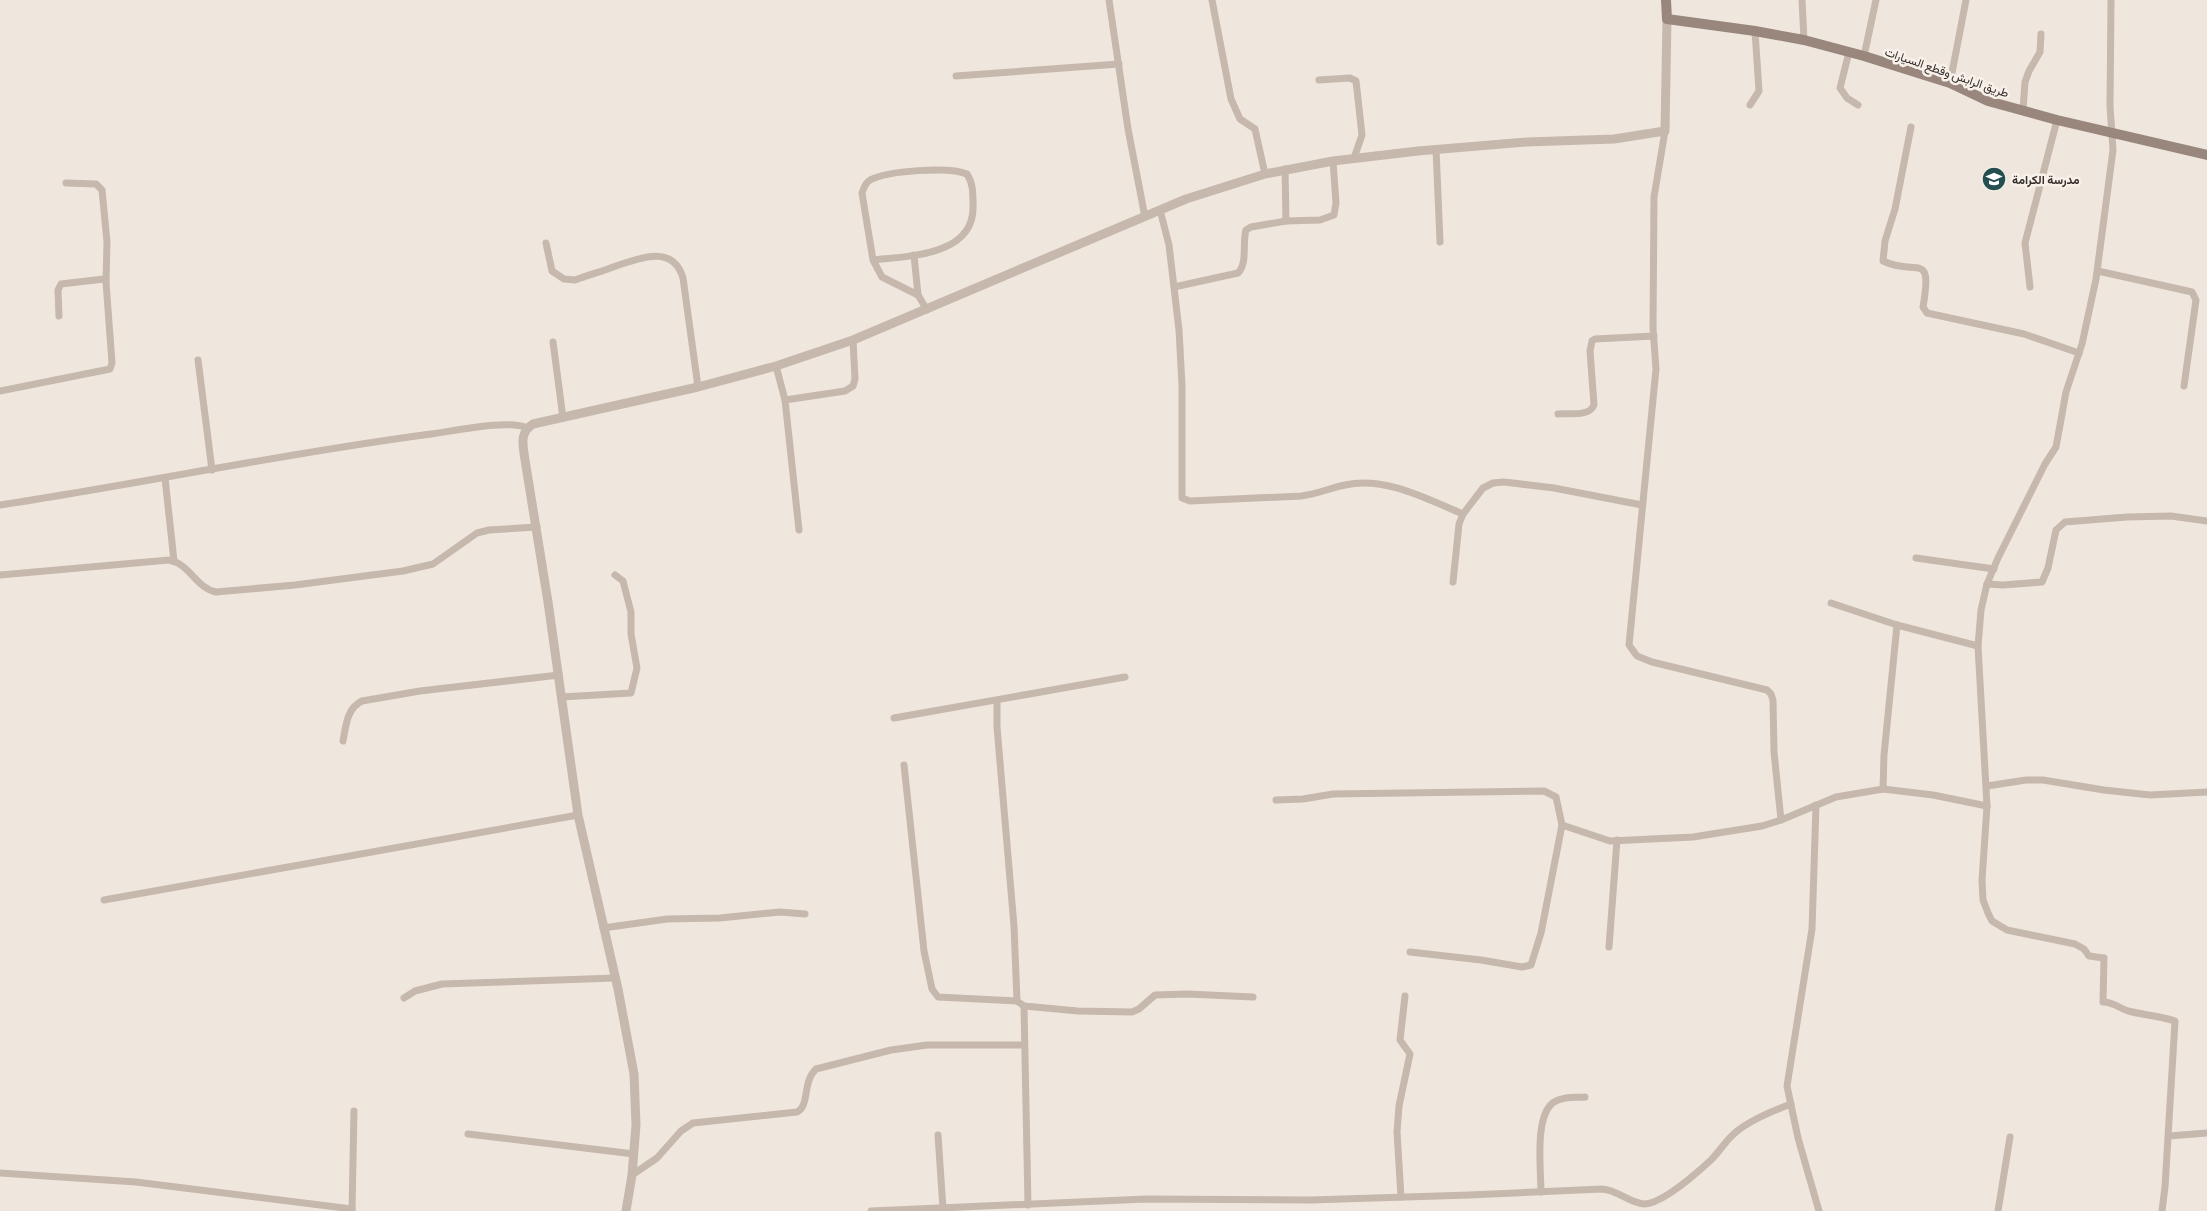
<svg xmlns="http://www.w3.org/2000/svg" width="2207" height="1211" font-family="Manrope,Vazirmatn,sans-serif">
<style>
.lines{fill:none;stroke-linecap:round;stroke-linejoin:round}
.minor{stroke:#c6b8ac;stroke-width:7}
.tertiary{stroke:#c6b8ac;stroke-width:9}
.secondary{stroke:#99877d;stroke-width:10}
.labels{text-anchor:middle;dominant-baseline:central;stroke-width:5;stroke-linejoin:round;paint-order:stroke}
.street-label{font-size:12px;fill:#352d2a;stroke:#f7f1ea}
.poi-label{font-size:12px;font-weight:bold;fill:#352d2a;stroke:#f7f1ea;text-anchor:start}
</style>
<rect width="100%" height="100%" fill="#efe7de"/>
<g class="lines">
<g class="minor">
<polyline points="1109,0 1128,129 1145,217"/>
<polyline points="1212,0 1231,99 1240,119 1255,129 1265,174"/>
<polyline points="1802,0 1804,40"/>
<path d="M2111,0l-1,106 3,44 -17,129 -14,65 -16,48 -10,55 -11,17 -47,94 -11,26 -6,26 -3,36 9,160 -5,74 1,20 5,13 4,8 15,9 68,14 9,5 5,7 15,2 -1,44c10,0 16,6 25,9 16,4 31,5 47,10l-10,166 -3,24"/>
<polyline points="1849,52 1840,88 1847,98 1858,105"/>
<polyline points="1864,56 1876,0"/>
<polyline points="956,76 1119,64"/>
<polyline points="1319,80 1350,78 1356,81 1362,135 1354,158"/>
<polyline points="1950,83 1966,0"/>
<polyline points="1750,105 1759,91 1755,31"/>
<polyline points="2023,110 2025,82 2029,71 2040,52 2041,34"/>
<path d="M1911,127l-16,82 -10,32 -2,20c34,16 50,-12 40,46l4,6 97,21 55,19"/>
<polyline points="1665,131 1654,197 1653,328 1656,369 1629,645 1637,656 1652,662 1767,690 1771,694 1773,700 1774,752 1781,820"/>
<polyline points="1436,149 1440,242"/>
<polyline points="1285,169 1286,221"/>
<polyline points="66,183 96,184 102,190 107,242 106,282"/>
<path d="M1160,210l9,35 10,85 3,55v113l8,3 111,-5c17,-2 29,-8 44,-11 40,-9 82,14 118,29"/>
<path d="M546,243l6,28 12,8 11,1c14,-5 28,-9 41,-14 24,-8 57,-22 67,12l15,109"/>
<polyline points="914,255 918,295"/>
<path d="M873,260c36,-4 103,-4 100,-56 0,-11 0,-21 -6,-30 -18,-8 -80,-3 -97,6 -5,3 -6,8 -8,13l11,67 9,17 36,18 9,15"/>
<polyline points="2098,271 2192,292 2196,300 2184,386"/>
<path d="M1174,287l64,-14c10,-10 4,-30 8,-43l5,-3 35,-6 34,-1 14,-5 2,-12 -3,-42"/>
<polyline points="2030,287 2025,243 2057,120"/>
<polyline points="553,342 563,418"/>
<polyline points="198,360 212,470"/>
<polyline points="776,366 785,400"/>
<polyline points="0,391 110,369 112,363 106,282 104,279 61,284 58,290 59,316"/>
<path d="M1558,414c11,-1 31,3 36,-9l-4,-54 2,-10 3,-2 59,-3"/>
<polyline points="165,478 174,561"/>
<path d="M0,505c144,-22 286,-52 431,-71 25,-3 75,-15 97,-6"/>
<polyline points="799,530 785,400 845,391 853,386 855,379 853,340"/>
<polyline points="1916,558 1994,569"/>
<path d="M0,575l169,-15c21,4 27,28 47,32l79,-7 108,-14 30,-7 44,-31 12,-3 48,-3"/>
<polyline points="1453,582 1459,524 1463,514 1483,488 1493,483 1504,482 1554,488 1642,505"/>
<polyline points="1987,584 2003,585 2042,582 2048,568 2056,530 2065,522 2127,517 2171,516 2207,521"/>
<polyline points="1831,603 1897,625 1978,646"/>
<polyline points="561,697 631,693 637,668 631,634 631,612 623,581 615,575"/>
<polyline points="894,718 1125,677"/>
<path d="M343,741c3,-16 4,-33 19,-40l58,-10 139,-16"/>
<polyline points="904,765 924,951 932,989 938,997 1017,1001 1014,926 997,727 997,701"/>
<polyline points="1987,786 2026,780 2043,780 2104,790 2150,795 2207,792"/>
<polyline points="1883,789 1884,755 1897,625"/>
<polyline points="1276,800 1303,799 1333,794 1544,791 1556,797 1562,825"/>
<polyline points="1816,805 1812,929 1787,1086 1798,1138 1819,1211"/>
<polyline points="104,900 578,815"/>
<polyline points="603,928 667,919 720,918 780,912 805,914"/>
<polyline points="1609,947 1617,840"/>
<polyline points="1410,952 1481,960 1522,967 1531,965 1541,933 1562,825 1610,841 1693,837 1762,826 1781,820 1836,797 1883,789 1933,795 1987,806"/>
<polyline points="404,998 415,991 442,984 615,978"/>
<polyline points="1017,1001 1024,1006 1078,1011 1132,1012 1139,1009 1155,995 1187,994 1253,997"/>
<polyline points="1024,1006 1028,1205"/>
<polyline points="468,1134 634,1154"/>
<polyline points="938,1135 943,1209"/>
<polyline points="2169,1136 2207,1133"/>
<polyline points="0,1173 136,1182 352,1209"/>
<path d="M632,1175l25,-17 24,-27 12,-8 104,-11c13,-6 5,-30 19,-43l75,-19 36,-5h97"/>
<path d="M1541,1192c0,-22 -7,-77 13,-90 9,-6 21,-4 31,-5"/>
<polyline points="1401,1197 1397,1132 1399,1106 1410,1054 1400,1040 1405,996"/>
<polyline points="352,1211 354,1111"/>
<path d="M871,1211l275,-12 165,1 158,-5 133,-6c16,1 27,14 42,15 18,0 54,-32 67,-44 9,-9 15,-20 25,-28 13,-11 39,-22 55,-28"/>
<polyline points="1998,1211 2010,1137"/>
</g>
<path class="tertiary" d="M626,1211l6,-36 4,-50 -2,-51 -16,-85 -40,-174 -30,-213 -23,-142c-2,-15 -6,-27 8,-36l165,-37 78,-21 77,-26 333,-141 79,-25 68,-13 85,-10 109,-9 87,-3 51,-8 2,-112"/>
<polyline class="secondary" points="1666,0 1667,19 1755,31 1804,40 1864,56 1950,83 1988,101 2057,120 2207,155"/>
</g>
<defs>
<g id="school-disc" transform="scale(1.25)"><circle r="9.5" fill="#254e51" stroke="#f7f1ea"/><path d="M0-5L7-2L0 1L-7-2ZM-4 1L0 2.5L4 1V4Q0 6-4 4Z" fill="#fff"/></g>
</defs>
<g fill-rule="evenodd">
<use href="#school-disc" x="1994" y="179"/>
</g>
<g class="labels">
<g class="street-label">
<text transform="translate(1947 72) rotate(19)">طريق الرابش وقطع السيارات</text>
</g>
<g class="poi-label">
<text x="2012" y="179">مدرسة الكرامة</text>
</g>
</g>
</svg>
